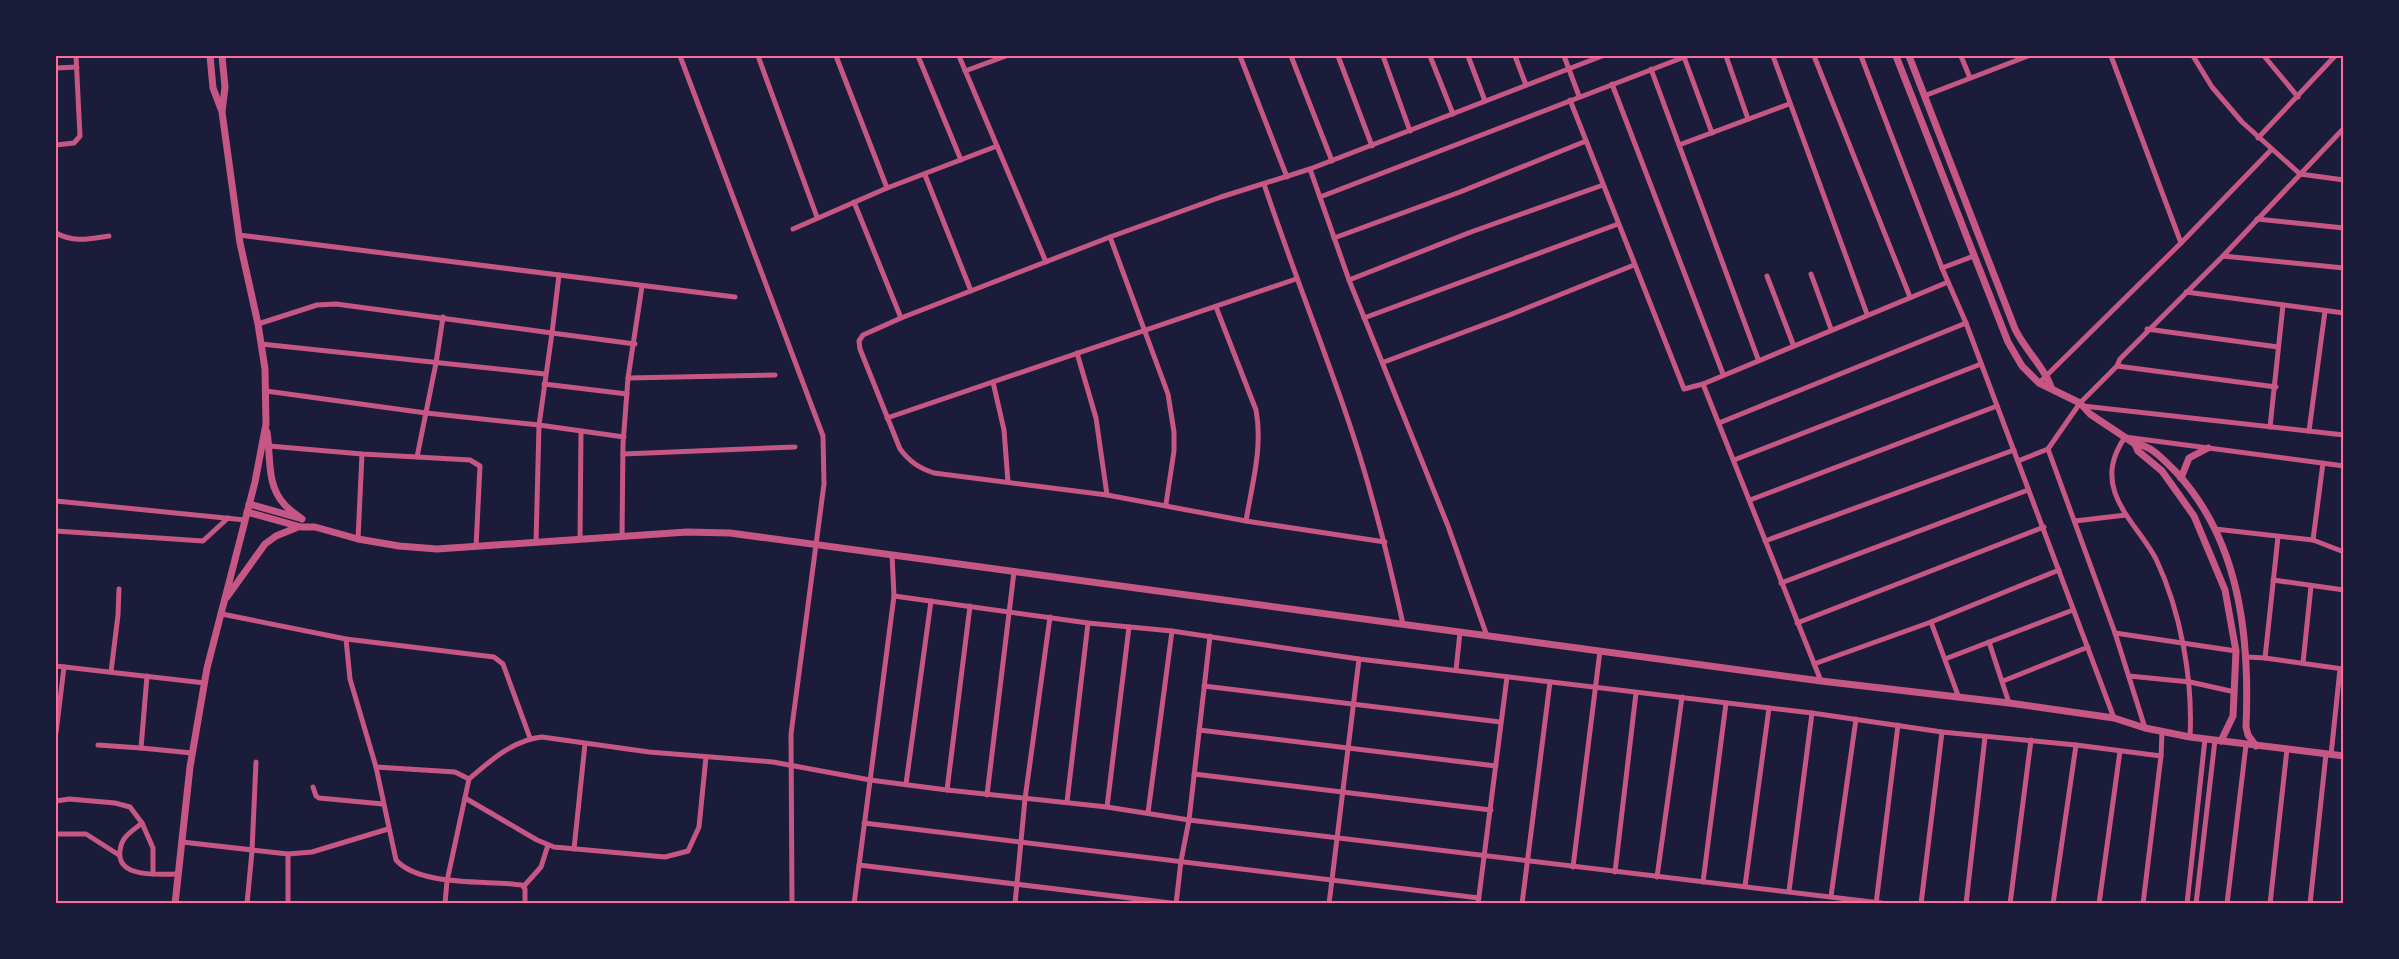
<svg xmlns="http://www.w3.org/2000/svg" width="2399" height="959" font-family="'Archivo Narrow',sans-serif">
<style>
.lines{fill:none;stroke-linecap:round;stroke-linejoin:round}
.minor{stroke:#c65784;stroke-width:5}
.tertiary{stroke:#c65784;stroke-width:7}
.neatline{fill:none;stroke:#ff6b9d;stroke-width:2}
</style>
<rect width="100%" height="100%" fill="#1b1b3a"/>
<g class="lines">
<g class="minor">
<polyline points="680,56 823,436 824,484 791,734 792,904"/>
<polyline points="758,56 817,217"/>
<polyline points="836,56 887,188"/>
<polyline points="918,56 961,160"/>
<polyline points="959,56 1046,262"/>
<polyline points="1240,56 1287,177"/>
<polyline points="1291,56 1332,161"/>
<polyline points="1338,56 1372,146"/>
<polyline points="1383,56 1410,131"/>
<polyline points="1430,56 1453,114"/>
<polyline points="1468,56 1485,101"/>
<polyline points="1515,56 1526,85"/>
<polyline points="1564,56 1579,96"/>
<polyline points="1726,56 1748,119"/>
<polyline points="1773,56 1867,314"/>
<polyline points="1814,56 1910,297"/>
<polyline points="1861,56 1942,268 1966,323 2114,718"/>
<polyline points="1961,56 1970,78"/>
<polyline points="2111,56 2181,243"/>
<polyline points="2193,56 2212,87 2242,122 2300,174 2344,180"/>
<polyline points="2264,56 2298,97"/>
<polyline points="1684,57 1712,133"/>
<polyline points="56,68 77,67"/>
<polyline points="1651,69 1758,359"/>
<polyline points="965,71 1006,56"/>
<polyline points="1612,84 1723,374"/>
<polyline points="1924,96 2028,56"/>
<polyline points="1570,100 1684,389 1703,384 1948,282"/>
<polyline points="2258,138 2335,56"/>
<polyline points="56,145 74,143 80,136 76,56"/>
<polyline points="1679,145 1789,104"/>
<polyline points="1310,169 1349,280 1448,526 1487,636"/>
<polyline points="925,175 971,291"/>
<path d="M1264,184c25,75 54,149 80,224 25,71 43,143 59,216"/>
<polyline points="1320,197 1687,56"/>
<polyline points="854,202 901,318"/>
<polyline points="2257,219 2344,228"/>
<polyline points="793,229 887,188 997,146"/>
<path d="M56,233c18,10 33,6 53,3"/>
<polyline points="239,235 735,297"/>
<polyline points="1110,237 1168,394 1174,432 1174,451 1166,504"/>
<polyline points="1334,238 1460,192 1586,141"/>
<polyline points="2223,256 2344,268"/>
<polyline points="1942,268 1974,256"/>
<polyline points="1811,274 1831,329"/>
<polyline points="559,275 552,333 635,344"/>
<polyline points="1767,276 1793,344"/>
<polyline points="1349,280 1471,232 1603,185"/>
<polyline points="2186,292 2344,313"/>
<path d="M1216,307l40,103c7,37 -4,74 -10,111"/>
<polyline points="1364,318 1618,224"/>
<polyline points="258,324 317,305 336,304 552,333 539,425 426,413 266,391"/>
<polyline points="2147,329 2278,347"/>
<polyline points="261,344 545,374"/>
<polyline points="1077,353 1096,418 1107,495"/>
<polyline points="1384,362 1507,316 1634,265"/>
<polyline points="2117,366 2276,387"/>
<polyline points="628,378 775,375"/>
<polyline points="993,382 1004,430 1008,482"/>
<polyline points="2039,383 2181,243 2271,150"/>
<polyline points="544,384 627,394"/>
<polyline points="1703,384 1821,681"/>
<polyline points="2083,406 2344,435"/>
<polyline points="887,418 1296,279"/>
<polyline points="1719,423 1966,323"/>
<polyline points="2270,427 2283,305"/>
<polyline points="2309,431 2325,311"/>
<polyline points="269,446 362,454 417,457 436,363 443,317"/>
<polyline points="623,454 795,447"/>
<polyline points="417,457 470,460 480,466 476,547"/>
<polyline points="1734,460 1981,364"/>
<polyline points="2018,461 2048,449"/>
<polyline points="1750,500 1997,406"/>
<polyline points="56,501 245,520"/>
<polyline points="2075,521 2126,515"/>
<polyline points="2215,529 2313,540 2344,552"/>
<polyline points="56,531 203,541 228,518"/>
<polyline points="622,537 623,444 628,378 642,286"/>
<polyline points="358,539 362,454"/>
<polyline points="580,540 581,431"/>
<polyline points="2313,540 2323,463"/>
<polyline points="1765,541 2014,450"/>
<path d="M1385,542l-139,-21 -139,-26 -173,-22c-15,-5 -24,-11 -34,-24l-40,-100 -1,-8 4,-6 38,-17 209,-81 111,-40 89,-28 292,-113"/>
<polyline points="536,543 539,425 624,437"/>
<polyline points="892,555 894,596"/>
<polyline points="2273,580 2344,590"/>
<polyline points="1781,583 2028,490"/>
<polyline points="222,614 346,639 494,657 503,664 530,738"/>
<polyline points="1931,622 1959,698"/>
<polyline points="1797,623 2044,527"/>
<polyline points="2115,633 2236,651"/>
<path d="M346,639l4,40 26,88 20,93c24,27 92,20 126,25l3,4v15"/>
<polyline points="1989,642 2009,703"/>
<polyline points="2247,657 2265,658 2278,537"/>
<polyline points="2265,658 2343,669"/>
<polyline points="1945,659 2073,610"/>
<polyline points="2303,663 2311,586"/>
<polyline points="1814,664 1931,622 2059,570"/>
<polyline points="56,666 205,683"/>
<polyline points="1456,670 1460,632"/>
<polyline points="111,672 118,615 119,589"/>
<polyline points="147,676 141,748 192,753"/>
<polyline points="2129,676 2190,682 2235,692"/>
<polyline points="2003,681 2088,647"/>
<polyline points="1204,686 1500,722"/>
<polyline points="2145,728 2115,633 2048,449 2080,403 2117,366 2120,359 2223,256 2344,128"/>
<polyline points="1199,730 1496,766"/>
<polyline points="56,733 64,667"/>
<path d="M2190,737c3,-57 -9,-125 -34,-178 -12,-23 -32,-41 -41,-66 -7,-21 -2,-38 10,-56l219,29"/>
<polyline points="98,745 141,748"/>
<polyline points="2331,755 2340,669"/>
<polyline points="376,767 455,772 469,779"/>
<polyline points="1194,774 1491,810"/>
<polyline points="906,784 931,601"/>
<polyline points="313,787 316,796 319,798 383,804"/>
<polyline points="947,790 970,606"/>
<polyline points="987,795 1014,572"/>
<polyline points="465,798 537,840 554,847 665,857 688,851 699,827 706,757"/>
<polyline points="56,801 69,799 115,803 130,807 142,823 153,848 153,874"/>
<polyline points="1067,802 1088,623"/>
<polyline points="1107,807 1129,627"/>
<polyline points="1148,813 1172,631"/>
<path d="M142,823c-6,5 -14,10 -18,16 -3,4 -5,13 -4,18 3,21 42,17 58,17"/>
<polyline points="864,823 1479,898"/>
<polyline points="56,834 86,834 119,855"/>
<polyline points="182,842 288,854 312,852 388,829"/>
<polyline points="574,849 585,744"/>
<polyline points="288,854 288,904"/>
<polyline points="859,865 1179,904"/>
<polyline points="1573,867 1600,651"/>
<polyline points="1615,872 1636,693"/>
<polyline points="1657,877 1682,697"/>
<polyline points="1703,882 1726,703"/>
<polyline points="524,886 541,867 548,845"/>
<polyline points="1745,886 1769,708"/>
<polyline points="1789,891 1812,713"/>
<polyline points="1831,896 1856,719"/>
<polyline points="247,904 252,851 256,762"/>
<path d="M445,904l2,-23 22,-102c21,-18 44,-39 73,-42l107,15 124,10 97,18 77,10 160,17 82,13 700,84"/>
<polyline points="854,904 894,596 1088,623 1172,631 1359,659 1812,713 1942,732 2076,745 2161,756"/>
<polyline points="1015,904 1025,799 1050,617"/>
<polyline points="1176,904 1181,861 1189,820 1210,636"/>
<polyline points="1329,904 1359,659"/>
<polyline points="1478,904 1507,677"/>
<polyline points="1522,904 1550,682"/>
<polyline points="1876,904 1898,725"/>
<polyline points="1921,904 1942,732"/>
<polyline points="1966,904 1985,737"/>
<polyline points="2010,904 2031,740"/>
<polyline points="2053,904 2076,745"/>
<polyline points="2099,904 2120,751"/>
<polyline points="2143,904 2161,756 2162,732"/>
<polyline points="2187,904 2205,739"/>
<polyline points="2196,904 2215,740"/>
<polyline points="2227,904 2246,745"/>
<polyline points="2270,904 2287,749"/>
<polyline points="2310,904 2326,754"/>
</g>
<g class="tertiary">
<polyline points="210,56 213,88 221,109"/>
<path d="M1896,56l112,286 14,24 17,17 41,20 10,11 45,30c15,0 30,17 41,28 64,69 74,165 70,255l2,8 8,11"/>
<path d="M1909,56l106,273c10,21 30,39 36,58"/>
<path d="M267,432c4,24 -1,52 17,72 5,6 12,10 18,15"/>
<polyline points="2135,444 2138,451 2162,471 2194,516 2225,590 2236,651 2233,716 2221,741"/>
<polyline points="2181,478 2189,458 2208,448"/>
<polyline points="249,504 299,518"/>
<polyline points="247,512 301,527 315,527 358,539 399,546 437,549 687,532 730,533 1821,681 2009,703 2114,718 2145,728 2190,737 2344,756"/>
<polyline points="227,597 265,544 276,536 298,527"/>
<polyline points="175,904 190,767 207,668 255,482 266,424 265,369 258,324 240,243 222,112 225,87 222,56"/>
</g>
</g>
<rect width="2399" height="959" fill="none" stroke="#1b1b3a" stroke-width="114"/>
<rect x="57" y="57" width="2285" height="845" class="neatline"/>
</svg>
